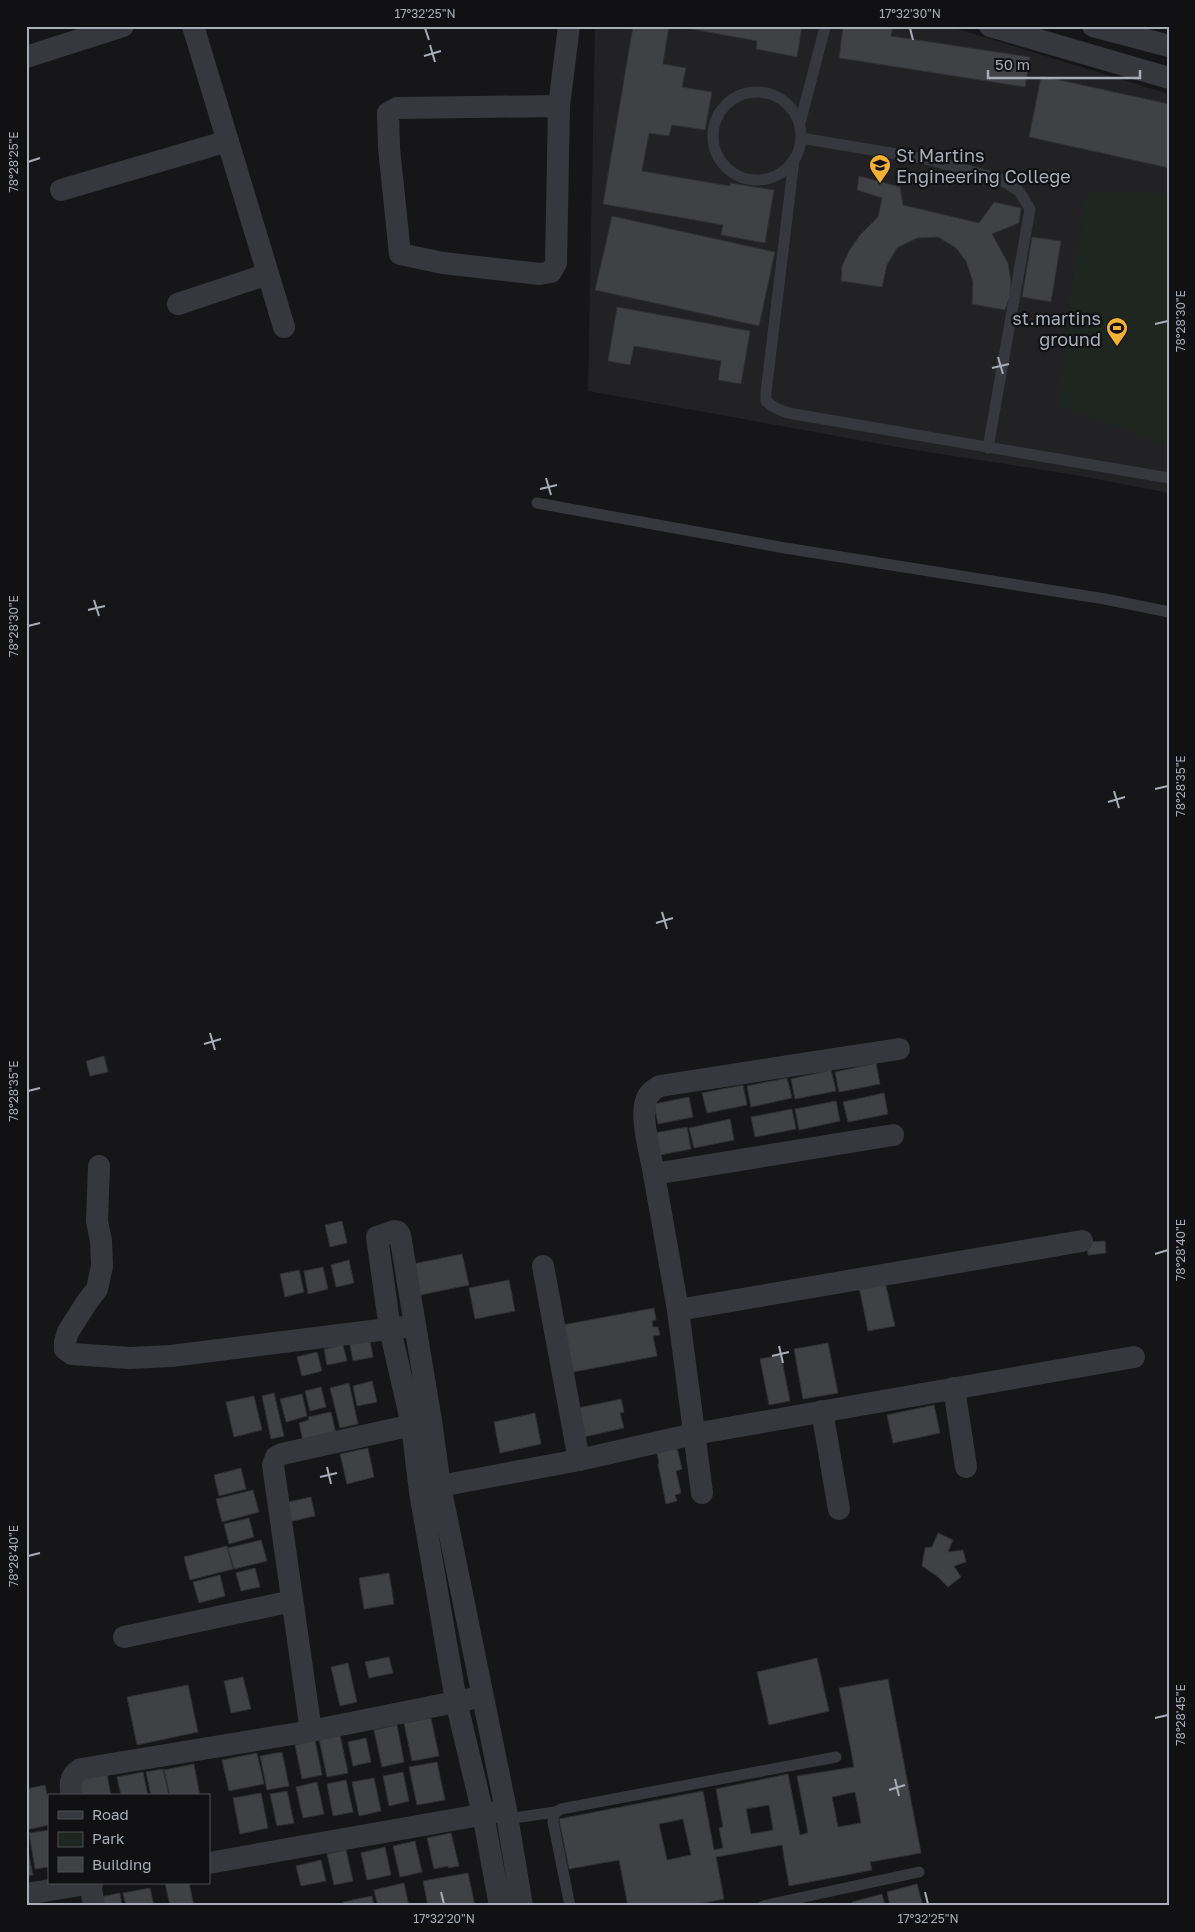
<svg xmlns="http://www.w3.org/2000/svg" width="1195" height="1932" font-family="'Golos Text',sans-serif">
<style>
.built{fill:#222225}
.green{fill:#1e261f}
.building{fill:#404145;stroke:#303034;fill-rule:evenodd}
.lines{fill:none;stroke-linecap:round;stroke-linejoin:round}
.lane{stroke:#37383d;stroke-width:11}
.street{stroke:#37383d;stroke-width:22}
.ticks{fill:none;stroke:#a8adb8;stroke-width:2}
.labels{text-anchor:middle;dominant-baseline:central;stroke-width:4.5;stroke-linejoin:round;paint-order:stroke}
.poi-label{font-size:18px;fill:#a8adb8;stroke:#111113;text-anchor:start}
.neatline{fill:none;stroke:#a8adb8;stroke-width:2}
.ticks-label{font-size:12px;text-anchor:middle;fill:#a8adb8}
</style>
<rect width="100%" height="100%" fill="#161618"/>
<polygon class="built" points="595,26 948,26 1169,94 1169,493 1081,476 909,449 588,391"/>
<polygon class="green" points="1087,192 1169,193 1169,445 1059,407 1071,287"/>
<g class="building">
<polygon points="633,26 669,26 663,64 686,68 682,87 712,92 705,130 672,125 669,136 649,133 642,171 730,186 730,183 774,190 765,243 721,235 723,225 603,204"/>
<polygon points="675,26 802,26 797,57 756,49 757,41"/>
<polygon points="843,26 893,26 891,36 1030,57 1025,87 839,58"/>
<polygon points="1041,76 1169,104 1169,168 1029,137"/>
<polygon points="859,176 900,187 903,205 979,223 994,202 1021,208 1019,223 992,234 1008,263 1011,282 1010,297 1005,310 972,304 973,282 966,261 956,248 938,237 917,238 897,248 887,265 882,287 841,281 842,266 849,251 860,235 878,217 882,198 857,190"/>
<polygon points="612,216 775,252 759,326 595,290"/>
<polygon points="1032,237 1061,241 1051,302 1022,297"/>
<polygon points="617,307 750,331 741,384 718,380 721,361 634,346 630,365 608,361"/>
<polygon points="104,1056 108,1072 90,1076 86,1061"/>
<polygon points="876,1063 880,1084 839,1092 835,1072"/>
<polygon points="831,1070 836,1091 795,1099 791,1079"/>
<polygon points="787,1078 792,1098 751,1107 747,1086"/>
<polygon points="743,1085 747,1105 707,1113 702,1093"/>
<polygon points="884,1093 888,1114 848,1122 843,1102"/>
<polygon points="689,1097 693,1117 658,1124 654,1104"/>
<polygon points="836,1101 840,1121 799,1130 795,1109"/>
<polygon points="792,1109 796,1129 755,1137 751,1117"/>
<polygon points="730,1119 734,1140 694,1148 689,1128"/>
<polygon points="687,1127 691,1149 660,1155 655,1133"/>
<polygon points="342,1221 347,1243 330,1247 325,1225"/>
<polygon points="1105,1241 1106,1253 1088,1255 1087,1242"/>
<polygon points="462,1254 469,1285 420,1295 413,1264"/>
<polygon points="349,1260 354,1283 336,1287 331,1265"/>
<polygon points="323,1267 328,1289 308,1294 304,1271"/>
<polygon points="299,1270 304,1292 285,1297 280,1274"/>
<polygon points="509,1280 515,1311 475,1319 469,1288"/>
<polygon points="885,1282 895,1326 868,1331 859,1287"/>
<polygon points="654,1308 656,1320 652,1321 653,1327 658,1327 660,1335 653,1336 657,1356 568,1373 557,1326"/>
<polygon points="369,1336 373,1357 353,1361 349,1340"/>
<polygon points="828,1343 838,1393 803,1399 794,1349"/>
<polygon points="343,1345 347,1361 327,1365 324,1349"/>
<polygon points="317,1352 322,1371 302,1376 297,1357"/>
<polygon points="781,1355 790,1401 769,1405 760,1359"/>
<polygon points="372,1381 377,1402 357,1406 353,1386"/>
<polygon points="349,1383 358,1424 340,1428 330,1388"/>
<polygon points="321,1387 326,1407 310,1411 305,1391"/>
<polygon points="274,1393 284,1436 271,1439 262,1396"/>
<polygon points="302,1394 307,1416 286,1422 280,1399"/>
<polygon points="254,1396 262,1430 234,1437 226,1402"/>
<polygon points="621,1399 624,1412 620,1413 624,1428 579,1438 573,1409"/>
<polygon points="934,1405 940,1433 893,1443 887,1415"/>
<polygon points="331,1412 336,1434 303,1441 299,1423 309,1420 308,1417"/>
<polygon points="535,1413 541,1444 500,1453 494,1422"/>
<polygon points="368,1448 374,1477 347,1484 340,1454"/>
<polygon points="677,1448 682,1469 676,1471 681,1493 675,1495 677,1501 666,1504 658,1464 659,1463 657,1453"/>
<polygon points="241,1468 246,1489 219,1496 214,1475"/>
<polygon points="253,1490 259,1512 222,1522 216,1499"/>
<polygon points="311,1497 315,1516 288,1522 284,1503"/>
<polygon points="249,1518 254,1537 229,1544 224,1524"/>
<polygon points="938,1533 953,1540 948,1552 963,1550 966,1562 954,1566 961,1577 948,1587 937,1576 922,1566 925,1548 932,1547"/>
<polygon points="261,1540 267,1561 234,1569 228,1548"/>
<polygon points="227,1546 233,1569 190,1580 184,1557"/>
<polygon points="255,1568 260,1587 241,1591 236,1573"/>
<polygon points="389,1573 394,1604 364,1609 359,1578"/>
<polygon points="220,1575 225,1596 199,1603 193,1582"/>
<polygon points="389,1657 393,1673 369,1678 365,1662"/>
<polygon points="817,1658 829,1711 769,1725 757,1672"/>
<polygon points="348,1663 357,1702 340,1706 331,1667"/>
<polygon points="243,1677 251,1709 231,1713 224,1681"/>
<path d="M888,1679l33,174 -51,9 2,8 -83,16 -7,-41 -66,12 8,42 -36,7h-60l-9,-46 -50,9 -10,-50 144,-28 11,59 9,-2 -4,-20 4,-1 -7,-38 72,-15 12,61 8,-2 -11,-57 57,-9 -15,-79zM855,1792l6,31 -23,4 -6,-30zM769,1805l4,25 -22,4 -5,-25zM683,1819l8,36 -24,5 -8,-36z"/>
<polygon points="188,1685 198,1732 137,1745 127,1697"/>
<polygon points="431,1718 439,1756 412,1761 404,1723"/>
<polygon points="397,1725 404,1762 382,1767 374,1730"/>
<polygon points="340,1735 348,1773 327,1777 319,1739"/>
<polygon points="366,1738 371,1762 353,1766 348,1742"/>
<polygon points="315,1740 322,1775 302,1779 295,1745"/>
<polygon points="282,1752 289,1786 267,1790 260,1756"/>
<polygon points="257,1753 264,1784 229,1791 222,1760"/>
<polygon points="437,1762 445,1800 417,1805 409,1767"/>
<polygon points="194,1764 200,1796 170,1796 164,1770"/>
<polygon points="163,1769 169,1796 151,1796 146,1772"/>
<polygon points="143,1772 148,1796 121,1796 117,1777"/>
<polygon points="403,1772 409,1801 389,1806 383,1776"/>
<polygon points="107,1774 111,1796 76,1796 73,1780"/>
<polygon points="374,1778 381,1811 359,1816 352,1782"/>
<polygon points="346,1780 353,1812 333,1816 327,1784"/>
<polygon points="317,1782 324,1814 303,1818 296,1787"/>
<polygon points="45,1785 49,1804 49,1825 26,1830 26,1789"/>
<polygon points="287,1791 294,1823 277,1826 270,1794"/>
<polygon points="261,1793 268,1828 240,1834 233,1798"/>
<polygon points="49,1830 49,1867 35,1869 29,1833"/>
<polygon points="451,1833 459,1866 448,1868 448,1866 434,1869 427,1838"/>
<polygon points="26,1841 33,1875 26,1876"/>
<polygon points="415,1841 422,1872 400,1877 393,1846"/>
<polygon points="385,1847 391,1875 367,1880 361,1853"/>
<polygon points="346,1850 353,1881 334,1885 327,1854"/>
<polygon points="321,1860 326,1881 301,1886 296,1866"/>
<polygon points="468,1873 475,1906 428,1906 423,1881"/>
<polygon points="165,1883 189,1883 194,1906 170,1906"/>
<polygon points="404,1883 409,1906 378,1906 374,1890"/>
<polygon points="917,1884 923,1906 890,1906 887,1892"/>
<polygon points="150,1888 154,1906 126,1906 123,1893"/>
<polygon points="120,1893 122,1906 97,1906 95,1898"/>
<polygon points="882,1894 885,1906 853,1906 852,1902"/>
<polygon points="372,1896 374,1906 344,1906 343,1902"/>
</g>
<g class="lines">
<g class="lane">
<circle cx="757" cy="136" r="44"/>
<polyline points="800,123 825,27"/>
<polyline points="801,138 926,159 1000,179 1019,191 1030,209 988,448"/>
<path d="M794,160l-28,232v9c8,8 17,11 28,13l375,64"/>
<polyline points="537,503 785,548 1105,599 1169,612"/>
<polyline points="507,1819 555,1812"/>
<path d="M570,1906l-17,-84c0,-7 1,-9 8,-13l275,-52"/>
<polyline points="763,1906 919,1872"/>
</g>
<g class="street">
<polyline points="193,26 284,327"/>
<polyline points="990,26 1169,78"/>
<polyline points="1093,26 1169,46"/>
<polyline points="26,57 123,26"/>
<polyline points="559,106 397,108 388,113 389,148 400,254 443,263 540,274 551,272 556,263 559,106 569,26"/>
<polyline points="61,190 228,141"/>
<polyline points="178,304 268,274"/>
<path d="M893,1135l-239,39c-3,-19 -16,-61 -6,-78 3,-5 7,-7 12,-10l239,-37"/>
<polyline points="99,1166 97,1221 101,1241 102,1266 97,1289 87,1302 68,1332 65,1342 65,1349 72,1354 130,1358 171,1356 404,1327"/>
<polyline points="654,1174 678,1310 702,1493"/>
<polyline points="543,1266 579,1460"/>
<polyline points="678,1310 1082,1241"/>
<polyline points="954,1388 966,1467"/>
<polyline points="822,1411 839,1509"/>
<polyline points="427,1490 440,1486 579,1460 694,1434 1134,1357"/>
<polyline points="124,1637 292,1601"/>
<polyline points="311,1731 273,1465 276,1457 282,1454 426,1422"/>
<path d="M72,1796c-3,-12 -2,-21 9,-27l230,-38 159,-32"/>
<polyline points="209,1863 497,1812"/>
<polyline points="90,1883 94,1906"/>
<polyline points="26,1894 92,1883"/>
<polyline points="500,1906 483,1814 456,1701 420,1492 412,1425 390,1329 377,1237 395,1231 398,1232 400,1235 431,1421 440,1486 506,1810 522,1906"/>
</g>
</g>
<path class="ticks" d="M425,28l4,12M910,28l3,12M430,45l5,17M424,56l17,-5M28,162l12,-4M1155,324l13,-3M998,357l5,17M992,368l17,-4M546,478l5,17M540,489l17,-4M94,600l5,16M88,610l17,-4M28,626l12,-3M1155,789l13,-3M1114,791l5,17M1108,802l17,-5M662,912l5,17M656,923l17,-5M210,1033l5,17M204,1044l17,-5M28,1091l12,-3M1155,1254l13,-4M779,1346l4,17M772,1356l17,-4M327,1467l4,17M320,1477l17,-4M28,1556l12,-3M1155,1718l13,-3M895,1779l4,17M889,1790l16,-5M441,1892l3,12M925,1892l3,12"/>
<defs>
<g id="university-pin" transform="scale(1.125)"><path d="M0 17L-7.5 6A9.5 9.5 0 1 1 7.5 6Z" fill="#f2b134" stroke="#111113"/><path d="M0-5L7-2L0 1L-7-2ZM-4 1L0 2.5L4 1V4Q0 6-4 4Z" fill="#111"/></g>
<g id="stadium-pin" transform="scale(1.125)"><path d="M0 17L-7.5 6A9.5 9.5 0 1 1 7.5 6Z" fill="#f2b134" stroke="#111113"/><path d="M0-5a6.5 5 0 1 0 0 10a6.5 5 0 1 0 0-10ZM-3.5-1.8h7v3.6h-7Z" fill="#111"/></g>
</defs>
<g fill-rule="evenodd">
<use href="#university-pin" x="880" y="165"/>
<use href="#stadium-pin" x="1117" y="328"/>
</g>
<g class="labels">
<g class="poi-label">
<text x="896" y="155">St Martins<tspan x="896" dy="21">Engineering College</tspan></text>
<text x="1101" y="318" text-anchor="end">st.martins<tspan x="1101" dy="21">ground</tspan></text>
</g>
</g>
<rect width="1195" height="1932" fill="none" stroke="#111113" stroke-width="55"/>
<rect x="48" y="1794" width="162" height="90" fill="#111113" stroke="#4d4f55"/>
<rect x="58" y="1811" width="25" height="8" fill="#37383d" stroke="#4d4f55"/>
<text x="92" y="1820" font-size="15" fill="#a8adb8">Road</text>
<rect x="58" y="1832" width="25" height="15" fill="#1e261f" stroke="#4d4f55"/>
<text x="92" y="1844" font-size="15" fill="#a8adb8">Park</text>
<rect x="58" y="1857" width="25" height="15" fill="#404145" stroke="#4d4f55"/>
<text x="92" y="1870" font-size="15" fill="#a8adb8">Building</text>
<path d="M988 70v8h152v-8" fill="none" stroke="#a8adb8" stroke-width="2.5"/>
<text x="995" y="70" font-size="15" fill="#a8adb8" stroke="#111113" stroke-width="4" paint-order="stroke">50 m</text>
<rect x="28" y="28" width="1140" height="1876" class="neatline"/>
<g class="ticks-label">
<text x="425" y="18">17°32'25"N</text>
<text x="910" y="18">17°32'30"N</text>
<text transform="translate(14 162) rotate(-90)" y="4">78°28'25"E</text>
<text transform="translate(1181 321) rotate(-90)" y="4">78°28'30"E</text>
<text transform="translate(14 626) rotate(-90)" y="4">78°28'30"E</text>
<text transform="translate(1181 786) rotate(-90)" y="4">78°28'35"E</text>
<text transform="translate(14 1091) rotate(-90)" y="4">78°28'35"E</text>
<text transform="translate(1181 1250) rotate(-90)" y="4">78°28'40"E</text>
<text transform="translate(14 1556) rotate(-90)" y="4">78°28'40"E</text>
<text transform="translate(1181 1715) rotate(-90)" y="4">78°28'45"E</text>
<text x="444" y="1923">17°32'20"N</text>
<text x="928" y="1923">17°32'25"N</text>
</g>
</svg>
